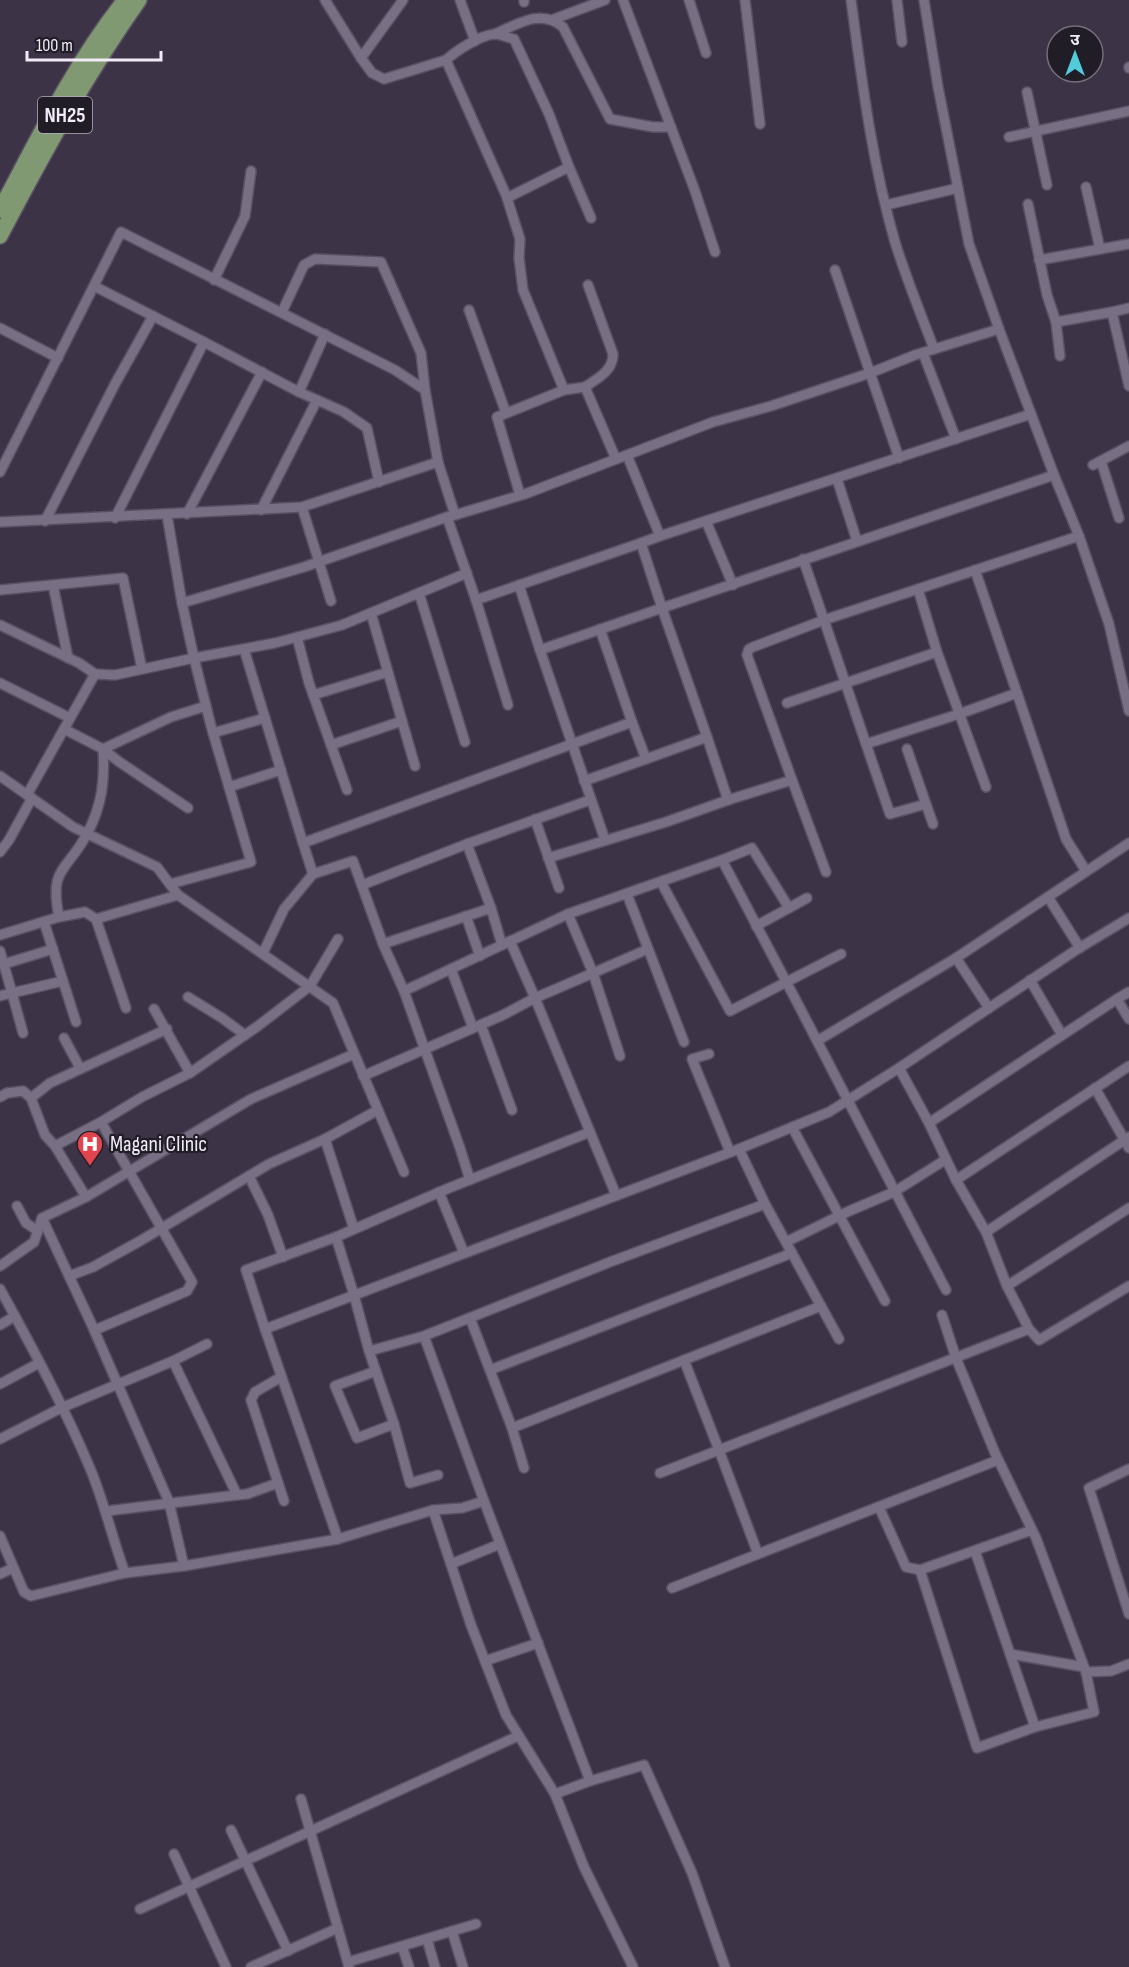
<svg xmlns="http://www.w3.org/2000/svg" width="1129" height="1967" font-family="'Sofia Sans Condensed','Noto Sans Devanagari',sans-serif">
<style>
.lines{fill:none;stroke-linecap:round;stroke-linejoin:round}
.street-casing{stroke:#595162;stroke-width:12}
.primary-casing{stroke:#595162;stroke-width:18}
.street{stroke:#786f85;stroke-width:9}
.primary{stroke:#809972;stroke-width:15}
.labels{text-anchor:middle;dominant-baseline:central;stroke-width:4.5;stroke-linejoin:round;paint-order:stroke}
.shield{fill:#211d26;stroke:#b3adb9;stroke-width:1.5}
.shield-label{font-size:21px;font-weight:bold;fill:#f1ebf8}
.poi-label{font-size:22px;fill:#f1ebf8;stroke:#211d26;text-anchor:start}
</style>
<rect width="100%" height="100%" fill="#3c3347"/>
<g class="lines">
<g class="street-casing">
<g id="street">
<polyline points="325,0 361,58 403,0"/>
<polyline points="460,0 475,41"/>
<polyline points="524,0 524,2"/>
<polyline points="623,0 695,191 715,252"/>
<polyline points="689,0 706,53"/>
<polyline points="745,0 760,124"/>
<path d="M851,0c11,81 21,163 44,242 11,36 26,72 39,107"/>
<polyline points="897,0 902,42"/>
<polyline points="924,0 938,87 969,244 999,329"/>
<polyline points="554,19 605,0"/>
<path d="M495,34c23,-10 46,-26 68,-7l47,92 43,8h18"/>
<polyline points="361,58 372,73 384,79 446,60"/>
<polyline points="1129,67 1129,68"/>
<polyline points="1027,92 1047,185"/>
<polyline points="1009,137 1129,111"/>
<polyline points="569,167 591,218"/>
<polyline points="1086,187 1100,249"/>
<path d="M507,198l62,-31 -20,-53 -35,-75c-5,-1 -14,-5 -19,-5 -15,1 -39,17 -49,26l60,135 14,44 -1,19 4,32 41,100 21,-3 31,72"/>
<polyline points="1028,204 1047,295 1056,322"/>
<polyline points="886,205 958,188"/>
<polyline points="1039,260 1129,244"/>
<polyline points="835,270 899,458"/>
<polyline points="214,280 245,216 251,171"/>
<polyline points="1129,308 1112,312 1129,386"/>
<polyline points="469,310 506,413"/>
<polyline points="282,312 304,265 315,259 381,262 421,353 425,390"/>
<polyline points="0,328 58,358"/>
<polyline points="204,342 299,392 325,334"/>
<polyline points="923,353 956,439"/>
<polyline points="1060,356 1056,322 1112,312"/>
<path d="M585,387c13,-9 28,-16 28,-33l-25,-69"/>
<polyline points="299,392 344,412 367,428 379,482"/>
<polyline points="1101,461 1119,518"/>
<polyline points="1093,465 1129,446"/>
<polyline points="0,472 121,232 395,370 425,390 438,462"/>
<polyline points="1054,475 1079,536 1109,624 1129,711"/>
<polyline points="837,479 857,541"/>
<polyline points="520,495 497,417 564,390"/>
<polyline points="302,507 331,601"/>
<polyline points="261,510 317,400"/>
<polyline points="187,514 262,372"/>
<polyline points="167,515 182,603 304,567 447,517"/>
<polyline points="452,516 447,517 476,600 641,543"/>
<polyline points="115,518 204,342 153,316"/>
<polyline points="45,521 115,384 153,316 94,286"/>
<polyline points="706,521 733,585"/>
<polyline points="0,522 302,507 438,462 455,515 525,494 713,422 771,406 870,373 915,355 999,329 1054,475 662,608 641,543 660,536 627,455"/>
<polyline points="660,536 1031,414"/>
<polyline points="1079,536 824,620 866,744 959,714 1017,693 1066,839 1086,871"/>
<polyline points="975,570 1017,693"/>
<polyline points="53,585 68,658"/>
<polyline points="519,585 540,650"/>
<polyline points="0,590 123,578 142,669"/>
<polyline points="419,593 465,742"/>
<polyline points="476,600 508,705"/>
<polyline points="182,603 194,658 275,643 342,625 467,573"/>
<polyline points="371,613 402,721"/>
<polyline points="0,625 79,663 95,674"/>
<polyline points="297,637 309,683 347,790"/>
<polyline points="244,649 303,843"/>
<polyline points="937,652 986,787"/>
<polyline points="0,683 70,718"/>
<polyline points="313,695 388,672"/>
<polyline points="787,703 937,652 918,589"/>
<polyline points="64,729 95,674 115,675 194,658 211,726 251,862 170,884"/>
<polyline points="213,733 265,718"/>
<polyline points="707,737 728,800 792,780 747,655 749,649 753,647 824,620 803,559"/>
<polyline points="866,744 890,814 926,804 907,749"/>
<polyline points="331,745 402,721 415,766"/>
<polyline points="0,776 73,827 157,867 178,895 333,1003 378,1110 325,1139 354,1229"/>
<polyline points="792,780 826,872"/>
<polyline points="584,781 646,759"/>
<polyline points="229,787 281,770"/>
<polyline points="27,795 64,729 103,749 118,761 188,808"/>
<polyline points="926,804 933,824"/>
<polyline points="535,819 559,888"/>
<polyline points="605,840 540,650 662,608 707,737 646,759 632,722"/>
<polyline points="0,852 9,840 32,798"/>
<polyline points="548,858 666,822 728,800"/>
<polyline points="722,860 752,848 789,908 756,926"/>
<polyline points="313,874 303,843 632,722 600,629"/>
<polyline points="661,882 730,1011 841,954"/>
<polyline points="362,885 467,844"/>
<polyline points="627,894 684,1042"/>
<polyline points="1048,897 1080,948"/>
<polyline points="491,908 467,844 590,800"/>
<polyline points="789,908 807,898"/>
<polyline points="466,916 480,956"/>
<path d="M96,919l-11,-7 -26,5c-10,-50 7,-44 28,-83 15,-28 18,-54 16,-85l68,-32 35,-11"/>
<polyline points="0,935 59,917"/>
<polyline points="0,951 12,993 0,996"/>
<polyline points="263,953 284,909 313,874 353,861 383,944"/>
<polyline points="4,964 53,949"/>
<polyline points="451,969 473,1028"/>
<polyline points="1030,980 1062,1035"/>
<polyline points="63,981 76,1022"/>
<polyline points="404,991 383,944 491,908 502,945"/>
<polyline points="1129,992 1117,999 1129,1019"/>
<polyline points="188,997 222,1018 245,1035"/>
<polyline points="126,1008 96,919 178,895"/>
<polyline points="989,1008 956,958 1129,843"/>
<polyline points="154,1009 190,1073 258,1026 310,986 338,939"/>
<polyline points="481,1025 512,1110"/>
<polyline points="23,1033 12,993 63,981 44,922"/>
<polyline points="64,1038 80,1068"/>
<polyline points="817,1041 956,958"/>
<polyline points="709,1054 692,1059 730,1152"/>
<polyline points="620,1056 593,973 648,949"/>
<polyline points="899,1068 1076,950 1129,918"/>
<polyline points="363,1076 503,1015 535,998 510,941"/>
<polyline points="1095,1088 1129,1148"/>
<polyline points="0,1097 7,1093 23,1091 31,1098 45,1135 55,1146 86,1197"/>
<polyline points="31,1098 50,1083 167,1029"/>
<polyline points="378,1110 404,1172"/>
<polyline points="929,1123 1117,999"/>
<polyline points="792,1127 885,1301"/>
<polyline points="590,1132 616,1195"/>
<polyline points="55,1146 101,1122"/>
<polyline points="249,1176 268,1215 283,1257"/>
<polyline points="470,1180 460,1148 404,991 568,914"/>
<polyline points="956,1180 986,1232 1007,1286 1129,1208"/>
<polyline points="439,1192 464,1253"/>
<polyline points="765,1204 839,1339"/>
<polyline points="17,1206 26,1223 38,1231"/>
<polyline points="986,1232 1129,1137"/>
<polyline points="786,1242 847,1212 894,1192 945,1160"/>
<polyline points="0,1266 34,1242 42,1218"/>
<polyline points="69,1276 93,1267 140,1241 269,1164 325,1139"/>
<polyline points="1007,1286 1029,1329 1039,1340 1129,1286"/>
<path d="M0,1289c33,60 66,121 92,184 13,33 21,67 33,100"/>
<polyline points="942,1315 956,1358 995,1453 1036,1538 1086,1672 1111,1671 1129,1664"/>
<polyline points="470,1318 512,1428 821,1306"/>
<polyline points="0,1325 15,1316"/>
<polyline points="265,1329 246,1270 336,1237"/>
<polyline points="95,1330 187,1291 192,1282 101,1122 142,1097 190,1073"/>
<polyline points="424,1336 610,1262 765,1204 739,1149"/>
<polyline points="369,1351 394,1424 410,1483 438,1475"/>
<polyline points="684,1360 719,1450 1029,1329"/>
<polyline points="173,1361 207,1344"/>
<polyline points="490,1370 792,1253"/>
<polyline points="376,1371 335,1386 357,1438 394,1424"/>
<polyline points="281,1377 255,1392 251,1400 284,1501"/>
<polyline points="0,1384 39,1363"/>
<polyline points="512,1428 524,1468"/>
<polyline points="0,1439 61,1408 173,1361 237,1495 107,1511"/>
<polyline points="1129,1469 1089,1488 1129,1614"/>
<polyline points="660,1473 719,1450 758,1554 672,1588"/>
<polyline points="237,1495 247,1494 278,1483"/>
<polyline points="484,1501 590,1781 644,1765 692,1873 725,1967"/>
<polyline points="879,1507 906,1567 920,1570 1032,1530"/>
<polyline points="433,1510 471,1625 506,1715 555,1794 584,1867 633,1967"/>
<polyline points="0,1536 24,1592 31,1596 125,1573 184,1566 338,1539 265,1329 739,1149 829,1112 899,1068 929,1123 956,1180 1129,1066"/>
<polyline points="338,1539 433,1510 462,1508 484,1501 424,1336 369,1351 354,1295 336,1237 449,1188 590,1132 535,998 593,973 568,914 722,860 800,1008 946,1290"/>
<polyline points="758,1554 998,1460"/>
<polyline points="451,1564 500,1544"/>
<polyline points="184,1566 169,1502 91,1323 42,1218 86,1197 251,1099 354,1054"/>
<polyline points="920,1570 977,1748 1035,1727 975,1551"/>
<polyline points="0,1574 13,1568"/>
<polyline points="1010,1654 1084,1667"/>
<polyline points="485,1661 538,1643"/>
<polyline points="1035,1727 1094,1712 1086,1672"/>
<polyline points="555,1794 590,1781"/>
<polyline points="301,1799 349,1967"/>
<polyline points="231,1830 288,1951"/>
<polyline points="174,1854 226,1967"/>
<polyline points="140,1909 518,1736"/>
<polyline points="452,1931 463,1967"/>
<polyline points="427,1939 435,1967"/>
<polyline points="402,1946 409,1967"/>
<polyline points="348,1962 476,1924"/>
<polyline points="251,1967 338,1928"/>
</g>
</g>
<g class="primary-casing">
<g id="primary">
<path d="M0,210c38,-71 74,-146 125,-210"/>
<path d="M0,236c43,-82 86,-161 139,-236"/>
</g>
</g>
<use href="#street" class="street"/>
<use href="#primary" class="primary"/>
</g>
<defs>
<g id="hospital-pin" transform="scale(1.35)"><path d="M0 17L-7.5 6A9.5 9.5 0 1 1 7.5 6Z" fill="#e0444e" stroke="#211d26"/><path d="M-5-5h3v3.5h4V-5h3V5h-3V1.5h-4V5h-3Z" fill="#fff"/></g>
</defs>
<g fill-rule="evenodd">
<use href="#hospital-pin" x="90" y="1144"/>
</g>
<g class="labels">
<rect class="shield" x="38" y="97" width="54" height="36" rx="4.5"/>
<g class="shield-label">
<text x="65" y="115">NH25</text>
</g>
<g class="poi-label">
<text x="110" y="1144">Magani Clinic</text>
</g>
</g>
<g transform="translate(1075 54)"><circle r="28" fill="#211d26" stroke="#746f7a" stroke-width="1.5"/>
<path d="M0-4.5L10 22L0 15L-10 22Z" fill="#53cbdb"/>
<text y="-9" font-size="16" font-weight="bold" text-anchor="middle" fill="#f1ebf8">उ</text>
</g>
<path d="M27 51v9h134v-9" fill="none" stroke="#f1ebf8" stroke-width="3"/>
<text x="36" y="51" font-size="18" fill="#f1ebf8" stroke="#211d26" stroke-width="4.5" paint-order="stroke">100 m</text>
</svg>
